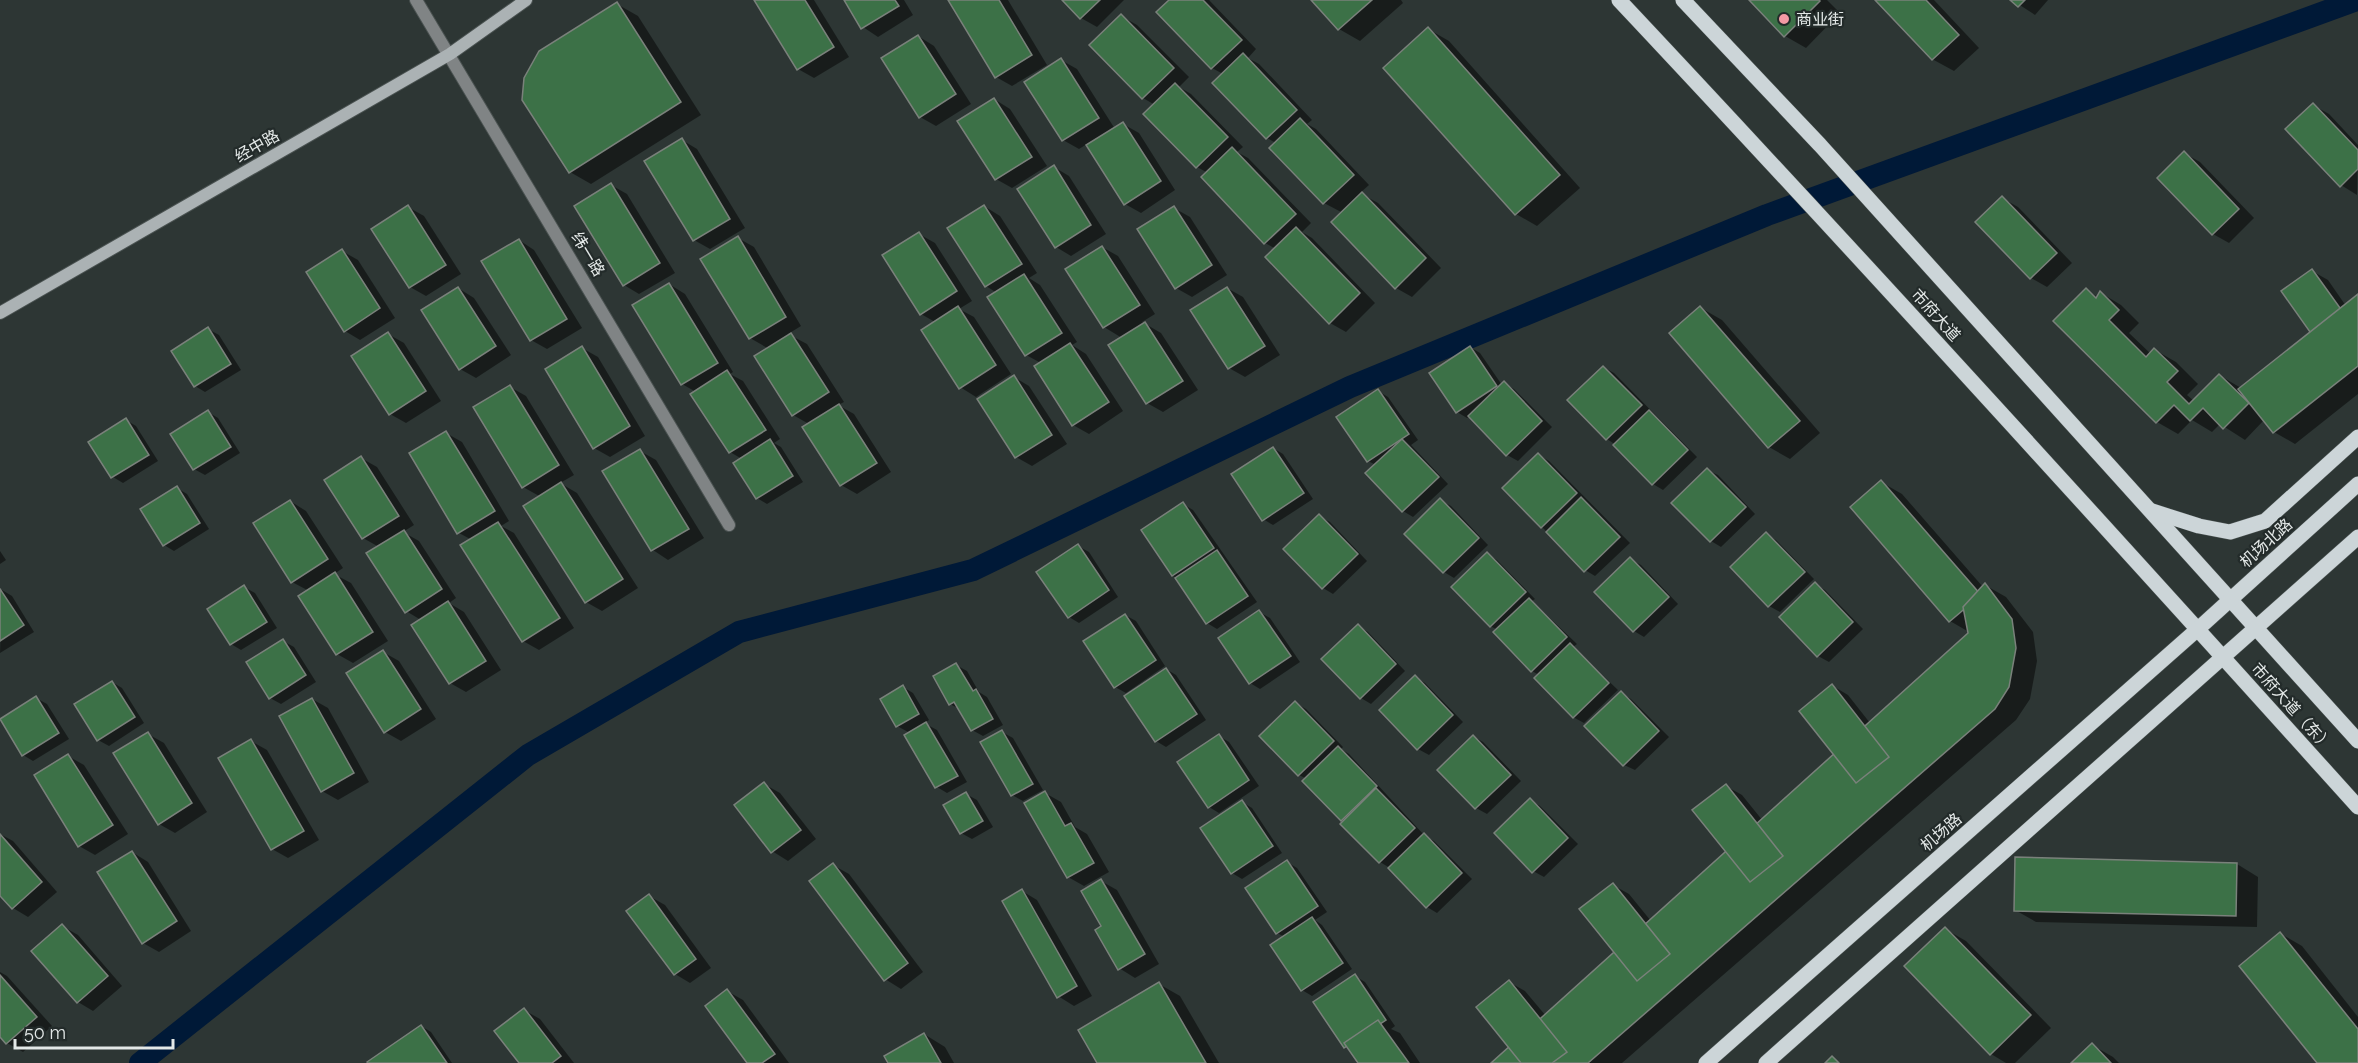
<svg xmlns="http://www.w3.org/2000/svg" width="2358" height="1063" font-family="Raleway,'Noto Sans SC',sans-serif">
<style>
.shadow{fill:#0007}
.lines{fill:none;stroke-linecap:round;stroke-linejoin:round}
.canal{stroke:#001937;stroke-width:22}
.building{fill:#3c7147;stroke:#7a817b;stroke-width:1.5}
.tertiary-casing{stroke:#4a5251;stroke-width:14}
.secondary-casing{stroke:#4a5251;stroke-width:14}
.primary-casing{stroke:#4a5251;stroke-width:16}
.tertiary{stroke:#808485;stroke-width:12}
.secondary{stroke:#abb2b4;stroke-width:12}
.primary{stroke:#ccd5d8;stroke-width:15}
.poi-dot{fill:#f49aa4;stroke:#232b2a;stroke-width:2}
.labels{text-anchor:middle;dominant-baseline:central;stroke-width:4.5;stroke-linejoin:round;paint-order:stroke}
.poi-label{font-size:16px;fill:#e3e8e7;stroke:#232b2a;text-anchor:start}
.street-label{font-size:16px;fill:#e3e8e7;stroke:#232b2a}
</style>
<rect width="100%" height="100%" fill="#2d3634"/>
<g class="shadow">
<polygon points="756,0 814,0 849,57 814,78 798,69"/>
<polygon points="846,0 904,0 913,15 878,37 863,27"/>
<polygon points="949,0 1008,0 1047,65 1012,86 996,77"/>
<polygon points="1064,0 1124,0 1097,27 1081,18"/>
<polygon points="1172,0 1209,0 1256,49 1248,58 1259,64 1312,120 1307,124 1316,129 1369,185 1360,193 1378,203 1441,268 1412,297 1396,288 1343,213 1324,203 1271,148 1276,143 1267,138 1223,74 1212,68"/>
<polygon points="1313,0 1401,0 1403,3 1360,41 1339,29"/>
<polygon points="1751,0 1827,0 1840,13 1806,48 1785,36"/>
<polygon points="1877,0 1934,0 1979,48 1954,71 1932,59"/>
<polygon points="2012,0 2048,0 2035,15"/>
<polygon points="617,4 638,16 701,115 591,184 570,172"/>
<polygon points="1121,16 1137,25 1189,77 1179,87 1191,94 1243,147 1237,152 1248,158 1311,223 1302,232 1312,238 1375,303 1346,332 1330,323 1276,249 1265,243 1208,173 1197,167 1155,105 1143,98"/>
<polygon points="1428,29 1449,41 1580,188 1537,226 1516,214"/>
<polygon points="918,36 934,46 971,104 936,126 920,117"/>
<polygon points="1061,60 1077,69 1115,129 1123,124 1139,133 1175,190 1141,213 1125,204 1087,144 1079,149 1063,140"/>
<polygon points="994,99 1010,109 1047,166 1012,188 996,179"/>
<polygon points="2313,105 2329,114 2358,145 2357,195 2341,185"/>
<polygon points="682,140 697,149 745,228 710,249 694,240"/>
<polygon points="2184,153 2200,162 2254,218 2229,243 2213,234"/>
<polygon points="1054,167 1069,176 1106,234 1071,256 1056,247"/>
<polygon points="611,185 627,194 675,273 639,294 624,285"/>
<polygon points="2002,198 2018,207 2072,263 2047,287 2031,278"/>
<polygon points="984,206 1000,216 1037,273 1029,278 1040,285 1077,342 1072,345 1086,354 1123,411 1089,434 1073,425 1041,363 1026,355 989,298 997,293 986,286 949,229"/>
<polygon points="408,207 424,216 461,274 426,296 410,287"/>
<polygon points="1174,208 1190,217 1227,275 1192,297 1176,288"/>
<polygon points="919,234 935,243 972,301 959,309 974,317 1011,374 976,397 960,387 935,322 921,314"/>
<polygon points="738,238 754,247 801,326 788,334 807,344 844,402 838,405 854,414 891,472 857,494 841,485 809,424 793,415 769,349 750,338"/>
<polygon points="519,240 534,250 582,328 547,349 531,340"/>
<polygon points="1102,247 1118,256 1155,314 1142,322 1161,333 1198,390 1163,412 1147,403 1110,346 1122,338 1104,327"/>
<polygon points="342,251 358,260 395,318 360,340 345,331"/>
<polygon points="2312,271 2328,280 2346,306 2358,296 2358,394 2295,444 2274,432 2264,420 2245,440 2220,424 2212,432 2192,420 2178,434 2157,422 2086,290 2098,297 2101,293 2121,305 2139,323 2129,333 2151,354 2155,350 2176,362 2198,384 2187,395 2194,401 2219,375 2241,388 2312,332"/>
<polygon points="669,284 685,294 733,372 730,374 743,381 780,439 774,443 781,447 803,482 767,504 757,498 742,459 730,452 696,392 682,384 634,306"/>
<polygon points="458,288 474,298 511,355 476,378 460,369"/>
<polygon points="1227,288 1243,297 1280,355 1245,377 1229,368"/>
<polygon points="1701,308 1722,320 1820,433 1790,459 1769,447"/>
<polygon points="208,329 219,335 241,370 205,392 195,386"/>
<polygon points="388,334 404,343 441,401 406,423 390,414"/>
<polygon points="1470,347 1480,353 1502,385 1504,383 1514,389 1552,427 1518,461 1507,455 1470,416 1467,418 1457,412"/>
<polygon points="582,348 598,357 645,436 610,457 594,448"/>
<polygon points="1603,367 1614,373 1697,457 1663,490 1653,484 1616,445 1607,439"/>
<polygon points="1014,377 1029,386 1067,444 1032,466 1016,457"/>
<polygon points="510,387 526,396 574,475 560,483 577,493 638,588 602,611 586,602 541,497 523,487"/>
<polygon points="1378,391 1388,397 1418,440 1411,445 1448,484 1413,517 1403,511 1376,465 1368,461"/>
<polygon points="208,412 218,418 240,453 205,475 194,469 172,434"/>
<polygon points="126,420 136,426 158,461 123,483 113,477"/>
<polygon points="446,433 462,442 509,521 501,526 514,533 574,628 539,650 523,641 472,540 459,533"/>
<polygon points="1273,448 1283,454 1313,499 1273,525 1263,519"/>
<polygon points="640,451 656,460 704,538 668,560 653,550 604,472"/>
<polygon points="1539,455 1549,461 1630,543 1595,576 1585,570 1542,527"/>
<polygon points="361,458 377,467 414,525 403,532 419,541 456,598 449,603 464,612 501,670 466,692 450,683 421,620 406,611 379,547 363,538"/>
<polygon points="1707,470 1718,475 1755,514 1721,547 1711,541"/>
<polygon points="1881,482 1902,494 1983,587 1985,585 2006,597 2033,632 2037,661 2030,699 2016,720 1622,1063 1494,1063 1512,1047 1509,982 1525,991 1546,1016 1617,952 1613,885 1629,894 1651,921 1728,851 1726,786 1742,795 1763,821 1836,754 1833,686 1848,695 1870,723 1969,632 1950,621"/>
<polygon points="177,488 187,494 209,529 174,551 164,545"/>
<polygon points="1440,500 1451,506 1488,545 1454,578 1444,572"/>
<polygon points="290,501 306,511 343,568 334,574 351,583 388,641 353,663 337,654 309,591 292,582"/>
<polygon points="1183,504 1193,510 1257,602 1217,629 1207,623 1173,575"/>
<polygon points="1319,516 1330,522 1367,561 1333,594 1323,588"/>
<polygon points="1766,534 1776,540 1814,579 1780,612 1769,606 1732,567"/>
<polygon points="1078,546 1089,552 1118,597 1079,623 1069,617"/>
<polygon points="0,551 6,560 0,564"/>
<polygon points="1487,554 1497,560 1535,599 1532,601 1577,644 1573,647 1618,690 1584,723 1573,717 1539,675 1532,671 1495,632 1498,630 1490,626"/>
<polygon points="1630,559 1641,565 1678,604 1644,637 1634,631"/>
<polygon points="1815,584 1825,590 1863,629 1829,662 1818,656 1781,617"/>
<polygon points="244,587 255,593 277,628 241,650 231,644"/>
<polygon points="2,590 12,596 34,632 0,653"/>
<polygon points="1259,612 1270,618 1300,662 1260,689 1250,683"/>
<polygon points="1125,615 1136,621 1165,666 1126,693 1115,687"/>
<polygon points="1358,626 1368,632 1405,671 1371,704 1361,698 1323,660"/>
<polygon points="283,641 294,647 316,682 281,704 270,698"/>
<polygon points="383,652 399,661 436,719 401,741 385,732"/>
<polygon points="956,665 967,671 979,692 987,697 1003,725 983,736 972,730 961,710 950,704"/>
<polygon points="1166,669 1176,675 1206,720 1166,747 1156,741"/>
<polygon points="1415,677 1425,683 1463,722 1429,755 1418,749 1381,710"/>
<polygon points="112,682 122,688 144,723 109,746 98,740"/>
<polygon points="903,687 913,693 929,720 924,723 937,730 967,782 947,793 937,787 910,733 897,726"/>
<polygon points="1621,693 1631,699 1669,737 1635,770 1624,765"/>
<polygon points="36,698 47,704 69,739 33,761 23,755"/>
<polygon points="312,699 328,708 369,782 338,800 322,791"/>
<polygon points="1296,703 1306,709 1343,747 1341,749 1349,754 1425,836 1434,841 1472,879 1437,913 1427,907 1390,868 1380,862 1304,781 1307,779 1299,775"/>
<polygon points="1002,732 1013,738 1043,790 1023,801 1012,795"/>
<polygon points="148,734 164,743 207,812 175,833 159,824"/>
<polygon points="1219,736 1229,742 1259,786 1219,813 1209,807"/>
<polygon points="1473,736 1483,742 1521,781 1487,814 1476,808 1439,770"/>
<polygon points="251,741 267,750 319,840 288,858 272,849"/>
<polygon points="68,756 84,765 128,834 95,855 79,846"/>
<polygon points="764,784 780,793 816,839 788,861 772,851"/>
<polygon points="1045,793 1061,802 1075,827 1087,834 1109,872 1084,886 1068,877"/>
<polygon points="966,794 977,800 993,827 972,839 961,833"/>
<polygon points="1530,800 1540,806 1578,844 1544,877 1533,871"/>
<polygon points="1242,802 1252,808 1282,853 1242,879 1232,873"/>
<polygon points="0,834 13,841 57,892 28,917 13,908 0,894"/>
<polygon points="132,852 148,862 191,931 159,952 143,943"/>
<polygon points="1287,862 1297,868 1327,912 1315,920 1322,925 1352,969 1312,996 1302,990 1285,937 1277,933"/>
<polygon points="2237,864 2258,877 2257,927 2036,922 2015,910"/>
<polygon points="833,865 849,874 923,972 901,989 885,979"/>
<polygon points="1101,881 1117,890 1159,964 1135,978 1119,968 1103,927"/>
<polygon points="1022,891 1037,900 1092,996 1074,1006 1058,996"/>
<polygon points="649,896 665,905 711,968 690,983 675,974"/>
<polygon points="62,926 78,935 122,986 93,1011 78,1002"/>
<polygon points="1945,929 1966,941 2051,1028 2015,1063 2006,1063 1991,1054"/>
<polygon points="2281,934 2302,946 2358,1017 2358,1063 2319,1063"/>
<polygon points="0,972 7,976 52,1026 23,1052 7,1043 0,1035"/>
<polygon points="1355,976 1365,982 1395,1026 1391,1029 1400,1033 1420,1063 1360,1063"/>
<polygon points="1159,984 1180,996 1219,1063 1099,1063"/>
<polygon points="727,991 743,1000 789,1063 748,1063"/>
<polygon points="524,1010 540,1019 574,1063 521,1063"/>
<polygon points="421,1026 431,1032 452,1063 370,1063"/>
<polygon points="924,1034 945,1047 954,1063 890,1063"/>
<polygon points="2092,1045 2113,1057 2119,1063 2073,1063"/>
</g>
<g class="lines">
<polyline class="canal" points="140,1063 528,755 739,632 973,570 1350,387 1767,215 2357,0"/>
</g>
<g class="building">
<polygon points="754,0 805,0 834,47 797,70"/>
<polygon points="844,0 895,0 899,6 861,29"/>
<polygon points="948,0 999,0 1032,55 995,78"/>
<polygon points="1062,0 1100,0 1080,19"/>
<polygon points="1169,0 1203,0 1242,40 1211,69 1156,12"/>
<polygon points="1311,0 1372,0 1338,30"/>
<polygon points="1749,0 1819,0 1820,1 1784,37"/>
<polygon points="1875,0 1926,0 1959,35 1932,60"/>
<polygon points="2010,0 2025,0 2018,7"/>
<polygon points="617,2 681,102 569,173 522,100 524,78 539,51"/>
<polygon points="1121,14 1174,68 1142,99 1089,45"/>
<polygon points="1428,27 1560,175 1515,215 1383,68"/>
<polygon points="918,35 956,94 919,118 881,58"/>
<polygon points="1243,53 1297,110 1266,139 1212,83"/>
<polygon points="1061,58 1099,118 1062,141 1024,82"/>
<polygon points="1175,83 1228,137 1196,168 1143,114"/>
<polygon points="994,98 1032,157 995,180 957,121"/>
<polygon points="2313,103 2358,150 2358,169 2340,187 2285,129"/>
<polygon points="1300,118 1354,175 1323,204 1269,148"/>
<polygon points="1123,122 1161,181 1124,205 1086,145"/>
<polygon points="682,138 730,219 693,241 644,161"/>
<polygon points="1232,147 1296,214 1264,244 1201,177"/>
<polygon points="2184,151 2239,209 2212,235 2157,178"/>
<polygon points="1054,165 1091,225 1055,248 1017,189"/>
<polygon points="611,183 660,263 623,286 574,206"/>
<polygon points="1362,192 1426,258 1395,289 1331,222"/>
<polygon points="2002,196 2057,253 2030,279 1975,222"/>
<polygon points="408,205 446,265 409,288 371,229"/>
<polygon points="984,205 1022,264 985,287 947,228"/>
<polygon points="1174,206 1212,265 1175,289 1137,229"/>
<polygon points="1296,227 1360,293 1329,324 1265,257"/>
<polygon points="919,232 957,291 920,315 882,255"/>
<polygon points="738,236 786,317 749,339 700,259"/>
<polygon points="519,239 567,319 530,341 481,261"/>
<polygon points="1102,246 1140,305 1103,328 1065,269"/>
<polygon points="342,249 380,308 344,332 306,272"/>
<polygon points="2312,269 2358,333 2327,356 2281,291"/>
<polygon points="1024,274 1062,333 1025,356 987,297"/>
<polygon points="669,283 718,363 681,385 632,305"/>
<polygon points="458,287 496,346 459,370 421,310"/>
<polygon points="1227,287 1265,346 1228,369 1190,310"/>
<polygon points="2086,288 2096,298 2100,291 2119,310 2109,320 2146,357 2154,348 2178,371 2167,382 2189,404 2219,374 2249,403 2223,429 2203,408 2190,421 2174,405 2156,423 2053,321"/>
<polygon points="2358,294 2358,366 2273,433 2238,389"/>
<polygon points="958,306 996,365 959,389 921,330"/>
<polygon points="1700,306 1800,421 1768,448 1669,333"/>
<polygon points="1145,322 1183,381 1146,404 1108,345"/>
<polygon points="208,327 231,364 194,387 171,351"/>
<polygon points="388,332 426,391 389,415 351,356"/>
<polygon points="791,333 829,392 792,416 754,356"/>
<polygon points="1070,343 1109,402 1072,426 1034,366"/>
<polygon points="582,346 630,426 593,449 545,369"/>
<polygon points="1470,346 1497,386 1456,413 1429,373"/>
<polygon points="1603,366 1642,405 1606,440 1567,400"/>
<polygon points="727,370 766,430 729,453 690,394"/>
<polygon points="1014,375 1052,435 1015,458 977,399"/>
<polygon points="1504,381 1542,421 1506,456 1468,416"/>
<polygon points="510,385 559,465 522,488 473,407"/>
<polygon points="1378,389 1409,434 1367,462 1336,417"/>
<polygon points="839,404 877,463 840,486 802,427"/>
<polygon points="208,410 231,447 193,470 170,434"/>
<polygon points="1649,410 1688,450 1652,485 1613,445"/>
<polygon points="126,418 149,455 111,478 88,442"/>
<polygon points="446,431 495,511 457,534 409,453"/>
<polygon points="770,439 793,476 756,499 733,463"/>
<polygon points="1402,439 1439,477 1402,512 1365,473"/>
<polygon points="1273,447 1304,493 1262,521 1231,474"/>
<polygon points="640,449 689,529 651,551 602,471"/>
<polygon points="1538,453 1577,493 1541,528 1502,488"/>
<polygon points="361,456 399,516 362,539 324,480"/>
<polygon points="1707,468 1746,507 1710,542 1671,503"/>
<polygon points="1881,480 1981,595 1949,622 1850,507"/>
<polygon points="561,482 623,579 585,603 523,506"/>
<polygon points="177,486 200,523 163,546 140,509"/>
<polygon points="1581,497 1620,537 1584,572 1546,532"/>
<polygon points="1440,498 1479,538 1443,573 1404,534"/>
<polygon points="290,500 328,559 291,583 253,523"/>
<polygon points="1183,502 1214,548 1172,576 1141,530"/>
<polygon points="1319,514 1358,554 1322,589 1283,549"/>
<polygon points="498,522 560,618 522,642 460,545"/>
<polygon points="404,530 442,589 405,613 366,553"/>
<polygon points="1766,532 1805,572 1768,607 1730,567"/>
<polygon points="1078,544 1109,590 1068,618 1036,572"/>
<polygon points="1217,550 1248,596 1206,624 1175,578"/>
<polygon points="1487,552 1526,592 1490,627 1451,587"/>
<polygon points="1630,557 1669,597 1633,632 1594,592"/>
<polygon points="335,572 373,632 336,655 298,596"/>
<polygon points="1815,582 1853,622 1817,657 1779,617"/>
<polygon points="1985,583 2012,619 2016,648 2009,687 1995,709 1588,1063 1491,1063 1968,633 1963,607"/>
<polygon points="244,585 267,622 230,645 207,609"/>
<polygon points="0,589 24,625 0,641"/>
<polygon points="1529,598 1567,637 1531,672 1493,632"/>
<polygon points="448,601 486,661 449,684 411,625"/>
<polygon points="1259,610 1291,656 1249,684 1218,638"/>
<polygon points="1125,614 1156,660 1114,688 1083,641"/>
<polygon points="1358,624 1396,664 1360,699 1321,659"/>
<polygon points="283,639 306,675 269,699 246,662"/>
<polygon points="1570,643 1609,683 1573,718 1534,678"/>
<polygon points="383,650 421,709 384,733 346,673"/>
<polygon points="956,663 973,691 976,689 993,719 971,731 954,702 949,705 933,676"/>
<polygon points="1166,668 1197,714 1155,742 1124,696"/>
<polygon points="1415,675 1453,715 1417,750 1379,710"/>
<polygon points="112,681 135,717 97,741 74,704"/>
<polygon points="1832,684 1889,757 1856,783 1799,711"/>
<polygon points="903,685 919,714 896,727 880,699"/>
<polygon points="1621,691 1659,731 1623,766 1584,726"/>
<polygon points="36,696 59,733 22,756 0,719"/>
<polygon points="312,698 354,773 321,792 279,716"/>
<polygon points="1295,701 1334,741 1298,776 1259,736"/>
<polygon points="926,722 958,776 935,788 904,735"/>
<polygon points="1002,730 1033,784 1011,796 980,742"/>
<polygon points="148,732 192,803 158,825 113,753"/>
<polygon points="1219,734 1249,780 1208,808 1177,762"/>
<polygon points="1473,735 1511,775 1475,809 1437,770"/>
<polygon points="251,739 304,831 271,850 218,758"/>
<polygon points="1338,746 1377,786 1341,821 1302,781"/>
<polygon points="68,754 113,825 78,847 34,775"/>
<polygon points="764,782 801,830 771,853 734,805"/>
<polygon points="1726,784 1783,856 1750,882 1692,810"/>
<polygon points="1376,788 1415,828 1379,863 1340,824"/>
<polygon points="1045,791 1065,826 1071,823 1094,863 1067,878 1024,803"/>
<polygon points="966,792 983,821 960,834 943,805"/>
<polygon points="1530,798 1568,838 1532,873 1494,833"/>
<polygon points="1242,800 1273,846 1231,874 1200,828"/>
<polygon points="1424,833 1462,873 1426,908 1388,868"/>
<polygon points="0,834 42,882 12,909 0,896"/>
<polygon points="132,851 177,921 142,944 97,872"/>
<polygon points="2015,857 2237,863 2236,916 2014,911"/>
<polygon points="1287,860 1318,906 1276,934 1245,888"/>
<polygon points="833,863 908,963 884,981 809,881"/>
<polygon points="1101,879 1145,954 1118,970 1095,930 1101,926 1081,891"/>
<polygon points="1613,883 1670,954 1637,981 1579,909"/>
<polygon points="1022,889 1077,986 1057,998 1002,901"/>
<polygon points="649,894 696,959 674,975 626,911"/>
<polygon points="1312,917 1343,963 1301,991 1270,945"/>
<polygon points="62,924 108,976 77,1003 31,951"/>
<polygon points="1945,927 2031,1015 1990,1055 1904,966"/>
<polygon points="2280,932 2358,1029 2358,1063 2317,1063 2239,966"/>
<polygon points="1355,974 1386,1020 1344,1048 1313,1002"/>
<polygon points="0,975 37,1017 6,1044 0,1037"/>
<polygon points="1509,980 1567,1052 1552,1063 1521,1063 1476,1007"/>
<polygon points="1159,982 1206,1063 1097,1063 1078,1030"/>
<polygon points="727,989 775,1054 762,1063 747,1063 705,1006"/>
<polygon points="524,1008 561,1056 552,1063 519,1063 494,1031"/>
<polygon points="1378,1020 1409,1063 1358,1063 1344,1043"/>
<polygon points="421,1025 447,1063 368,1063 367,1062"/>
<polygon points="924,1033 941,1063 888,1063 884,1056"/>
<polygon points="2092,1043 2111,1063 2071,1063"/>
<polygon points="1832,1056 1839,1063 1825,1063"/>
</g>
<g class="lines">
<g class="tertiary-casing">
<polyline id="tertiary" points="416,0 729,525"/>
</g>
<g class="secondary-casing">
<polyline id="secondary" points="0,313 450,54 526,0"/>
</g>
<g class="primary-casing">
<g id="primary">
<path d="M1619,0c250,266 495,536 739,807"/>
<polyline points="1683,0 1820,145 2358,741"/>
<polyline points="2152,511 2199,526 2230,532 2265,521 2358,437"/>
<polyline points="1706,1063 2199,628 2358,484"/>
<polyline points="1766,1063 2358,537"/>
</g>
</g>
<use href="#tertiary" class="tertiary"/>
<use href="#secondary" class="secondary"/>
<use href="#primary" class="primary"/>
</g>
<circle class="poi-dot" cx="1784" cy="19" r="6"/>
<g class="labels">
<g class="poi-label">
<text x="1796" y="19">商业街</text>
</g>
<g class="street-label">
<text transform="translate(257 146) rotate(-30)">经中路</text>
<text transform="translate(588 254) rotate(59)">纬一路</text>
<text transform="translate(1936 315) rotate(48)">市府大道</text>
<text transform="translate(2266 543) rotate(-42)">机场北路</text>
<text transform="translate(2292 707) rotate(48)">市府大道（东）</text>
<text transform="translate(1941 832) rotate(-41)">机场路</text>
</g>
</g>
<path d="M15 1039v9h158v-9" fill="none" stroke="#e3e8e7" stroke-width="3"/>
<text x="24" y="1039" font-size="18" fill="#e3e8e7" stroke="#232b2a" stroke-width="4.5" paint-order="stroke">50 m</text>
</svg>
